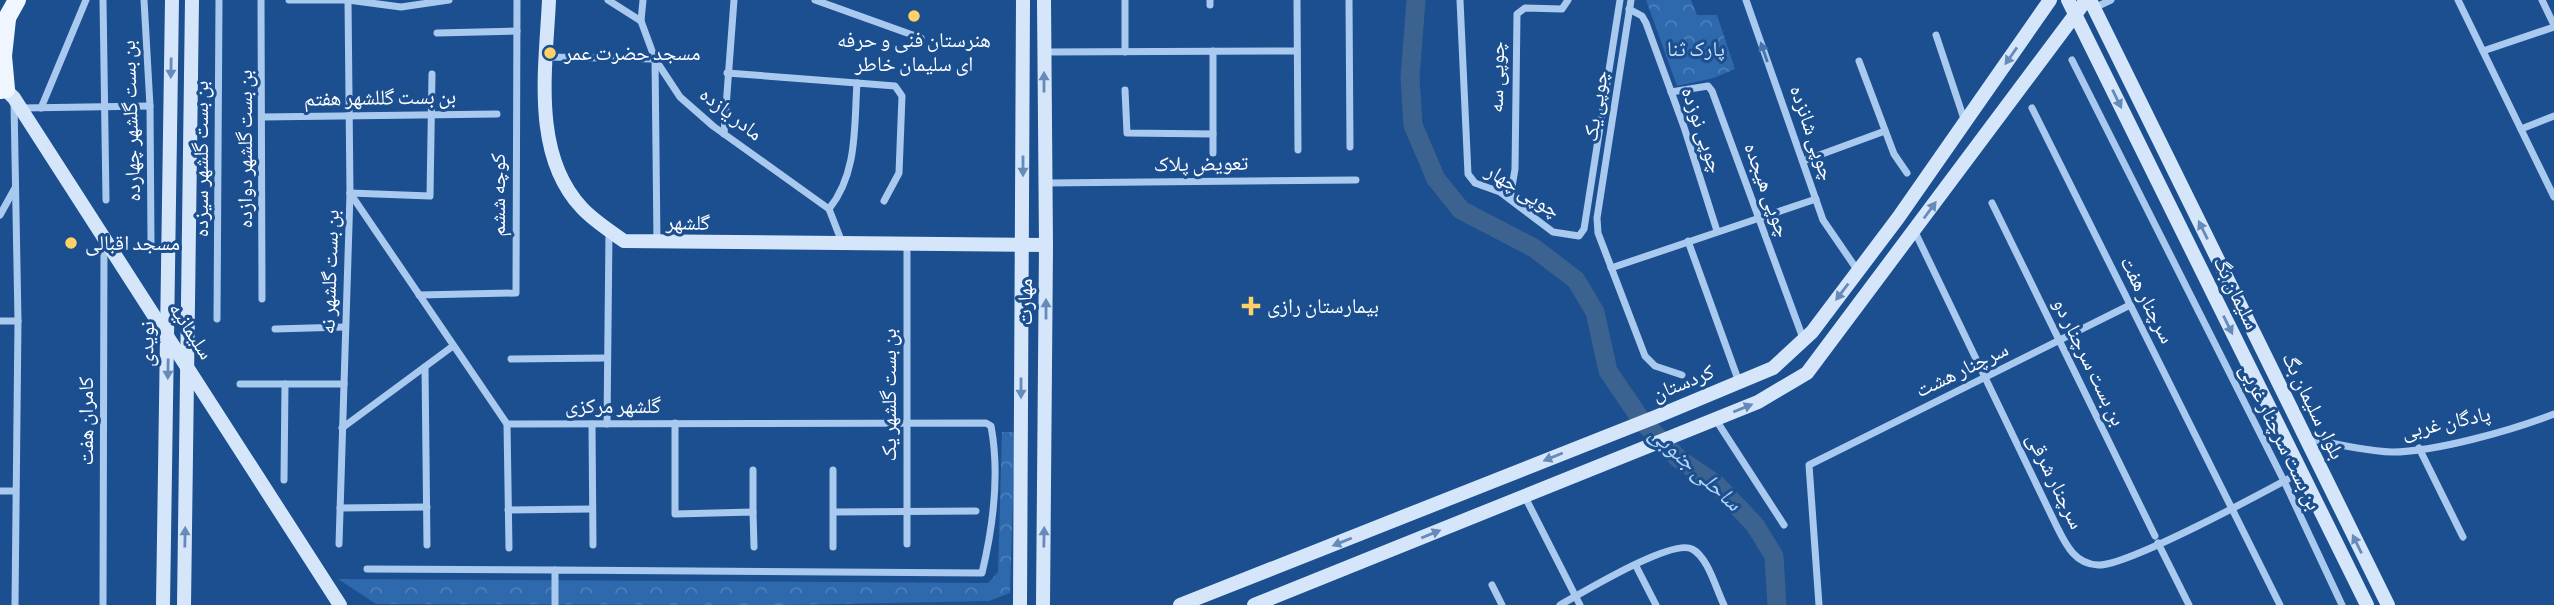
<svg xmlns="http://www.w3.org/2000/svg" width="2554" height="605" font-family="'Alegreya Sans','Noto Naskh Arabic',sans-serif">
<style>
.forest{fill:url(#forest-crowns)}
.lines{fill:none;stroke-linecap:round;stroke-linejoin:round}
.river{stroke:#3c6290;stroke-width:19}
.street{stroke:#a9c9ee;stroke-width:7}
.secondary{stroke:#d6e6fa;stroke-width:14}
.primary{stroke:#f0f6ff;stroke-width:18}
.oneway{fill:#4674ac}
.oneway2{fill:#668bba}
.poi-dot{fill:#ffd166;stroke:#1b4f8f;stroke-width:2.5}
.labels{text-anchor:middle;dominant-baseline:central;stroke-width:6;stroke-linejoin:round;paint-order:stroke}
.poi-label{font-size:21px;fill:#fff;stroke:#1b4f8f;text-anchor:start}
.park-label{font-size:21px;fill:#cfe3fa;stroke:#1b4f8f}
.street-label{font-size:21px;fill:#fff;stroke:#1b4f8f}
.water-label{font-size:23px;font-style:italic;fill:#b5d3f5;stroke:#1b4f8f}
</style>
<defs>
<pattern id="forest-crowns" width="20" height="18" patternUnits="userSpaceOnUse" patternTransform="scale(1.75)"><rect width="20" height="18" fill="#2e69ad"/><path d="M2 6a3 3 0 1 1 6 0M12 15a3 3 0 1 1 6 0" fill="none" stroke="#4d80b9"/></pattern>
</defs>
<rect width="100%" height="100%" fill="#1b4f8f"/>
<g class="forest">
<polygon points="1646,0 1691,0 1697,15 1717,15 1735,69 1714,78 1677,86"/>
<polygon points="1002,432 1015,432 1010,593 989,601 786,605 376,604 338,579 988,583 998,572"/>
</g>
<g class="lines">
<polyline class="river" points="1416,0 1410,78 1413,125 1436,179 1461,210 1534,248 1576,280 1595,312 1608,371 1642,421 1679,459 1716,484 1755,525 1774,556 1777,605"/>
<g class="street">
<polyline points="103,0 106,200"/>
<polyline points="144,0 150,106 151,242"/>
<polyline points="261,0 262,299"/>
<polyline points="289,0 348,0 401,7 449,0"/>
<polyline points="608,0 641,21 655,59 680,97 713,126 829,209 843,245"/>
<polyline points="815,0 921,38"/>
<polyline points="1210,0 1210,5"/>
<polyline points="1297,0 1298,150"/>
<polyline points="1349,0 1350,147"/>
<polyline points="1460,0 1468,174 1475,183 1500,192 1553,232 1579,236 1584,229 1620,0"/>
<polyline points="1631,0 1597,218 1598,233 1645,356 1655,366 1682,375"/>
<polyline points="1746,0 1823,220 1858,271"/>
<polyline points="2458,0 2554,197"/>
<polyline points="2542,0 2554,25"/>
<polyline points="2094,8 2111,0"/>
<polyline points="1629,9 1642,16 1646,23 1684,127 1717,231"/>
<polyline points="641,21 643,0"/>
<polyline points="437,33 517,31"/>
<polyline points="1936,35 1965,122"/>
<polyline points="2483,51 2554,27"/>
<polyline points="1045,52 1297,51"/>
<polyline points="1125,52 1125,0"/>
<polyline points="547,57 655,59 657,243"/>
<polyline points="2072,60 2284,481 2342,605"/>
<polyline points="1859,61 1894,154 1907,173"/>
<polyline points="727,73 857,83"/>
<polyline points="1125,90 1127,133 1213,134"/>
<polyline points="1671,92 1708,86 1712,91 1804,341"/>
<polyline points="14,102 18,321 15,605"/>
<polyline points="22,108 150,106"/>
<polyline points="41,108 86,0"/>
<polyline points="2032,108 2280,605"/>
<polyline points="262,117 497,114"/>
<polyline points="2521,129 2554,116"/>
<polyline points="724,134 734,0"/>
<polyline points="1213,153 1213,51"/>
<polyline points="1803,161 1885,131"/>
<polyline points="1046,183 1356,180"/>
<path d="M350,193l157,231 479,-1 5,3c9,48 2,101 -9,147l-427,-3v35"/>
<polyline points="350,193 430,196 432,74"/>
<polyline points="1510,199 1515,169 1517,14 1525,8 1562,9 1568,0"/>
<polyline points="1992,203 2155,536"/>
<path d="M829,209c29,-36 25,-83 28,-126l38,3 7,10 -3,77 -15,28"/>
<polyline points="0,215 15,188"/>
<path d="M1915,232l142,295c9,18 18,37 41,38 28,2 170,-75 203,-93"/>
<polyline points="1688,241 1739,382"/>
<polyline points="1611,268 1816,199"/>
<polyline points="419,295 516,293 517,0"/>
<polyline points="217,319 219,0"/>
<polyline points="0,321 18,321"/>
<polyline points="275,329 345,327"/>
<polyline points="511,359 607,358"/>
<polyline points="425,367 427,545"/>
<polyline points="240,384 344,384"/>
<polyline points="1716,420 1784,525"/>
<polyline points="675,423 675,514 753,512 754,547"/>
<polyline points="507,424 509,548"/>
<polyline points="592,424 593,545"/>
<polyline points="607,424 609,232"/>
<polyline points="342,428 453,346"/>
<path d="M2308,438c26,6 57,13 84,14 43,0 121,-22 162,-38"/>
<polyline points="2419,448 2463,537"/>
<polyline points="284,480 285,384"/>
<polyline points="0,491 15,491"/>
<polyline points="1525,497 1580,605"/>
<polyline points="340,508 427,507"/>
<polyline points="508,510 592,509"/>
<polyline points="753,512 753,470"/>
<polyline points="834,512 976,511"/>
<polyline points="2158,543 2189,605"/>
<polyline points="339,544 350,193 348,0"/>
<polyline points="907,544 907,246"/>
<polyline points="833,547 833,470"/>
<polyline points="1636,566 1656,605"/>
<polyline points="367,569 555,570"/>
<polyline points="1492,585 1502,605"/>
<polyline points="103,605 104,242"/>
<path d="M1560,605c22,-12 112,-67 132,-56 16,8 24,40 32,56"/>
<polyline points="1819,605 1809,465 2130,305"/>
</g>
<g class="secondary">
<path d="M549,0c-3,67 -18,154 33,208 11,12 28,23 42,33l422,4"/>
<polyline points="2068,0 2367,605"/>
<polyline points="2090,0 2388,605"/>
<polyline points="0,84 14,98 340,605"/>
<polyline points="163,605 172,0"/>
<polyline points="184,605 192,0"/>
<polyline points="1020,605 1023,0"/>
<polyline points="1043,605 1046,245 1044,0"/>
<polyline points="1180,605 1658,416 1773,368 1812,332 1898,218 2050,0"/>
<polyline points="1254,605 1758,402 1807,373 2086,0"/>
</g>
<g class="primary">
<polyline points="2,27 17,0"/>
<polyline points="0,90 6,89 3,56 7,19"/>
</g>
</g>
<defs><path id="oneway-solid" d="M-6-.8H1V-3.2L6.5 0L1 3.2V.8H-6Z" transform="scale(1.75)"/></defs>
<use class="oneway" href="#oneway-solid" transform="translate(1764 52) rotate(-109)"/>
<g class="oneway2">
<use href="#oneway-solid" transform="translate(2011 56) rotate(125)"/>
<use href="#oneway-solid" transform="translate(171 68) rotate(91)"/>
<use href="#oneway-solid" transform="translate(1044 82) rotate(-90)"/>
<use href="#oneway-solid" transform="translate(2117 99) rotate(64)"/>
<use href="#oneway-solid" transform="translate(1023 166) rotate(90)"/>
<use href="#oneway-solid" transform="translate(1930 210) rotate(-54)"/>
<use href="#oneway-solid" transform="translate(2203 230) rotate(-116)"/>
<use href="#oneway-solid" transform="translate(1842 292) rotate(127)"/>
<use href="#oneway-solid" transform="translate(1046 309) rotate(-90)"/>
<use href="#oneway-solid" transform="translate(2228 325) rotate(64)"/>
<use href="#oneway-solid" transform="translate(168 369) rotate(91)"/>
<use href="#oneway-solid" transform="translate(1021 388) rotate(90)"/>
<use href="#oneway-solid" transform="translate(1743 408) rotate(-22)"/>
<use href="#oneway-solid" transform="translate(1553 457) rotate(158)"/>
<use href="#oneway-solid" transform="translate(1431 534) rotate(-22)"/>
<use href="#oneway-solid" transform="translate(185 537) rotate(-89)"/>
<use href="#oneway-solid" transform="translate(1044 537) rotate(-89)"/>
<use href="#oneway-solid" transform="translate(1342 542) rotate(158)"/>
<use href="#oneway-solid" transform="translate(2357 544) rotate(-116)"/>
</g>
<g class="poi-dot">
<circle cx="914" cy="16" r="7"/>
<circle cx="550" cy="53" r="7"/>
<circle cx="71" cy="243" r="7"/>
<path d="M1247.5 295.5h7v7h7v7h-7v7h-7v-7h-7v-7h7z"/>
</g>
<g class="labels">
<g class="poi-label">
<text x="914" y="40" text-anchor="middle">هنرستان فنی و حرفه<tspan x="914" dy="24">ای سلیمان خاطر</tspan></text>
<text x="564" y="53">مسجد حضرت عمر</text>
<text x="85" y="243">مسجد اقبالی</text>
<text x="1267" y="306">بیمارستان رازی</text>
</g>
<g class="park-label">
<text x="1696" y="49">پارک ثنا</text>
</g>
<g class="street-label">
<text transform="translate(1497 77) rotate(-89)">چوپی سه</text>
<text transform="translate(380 98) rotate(-1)">بن بست گللشهر هفتم</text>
<text transform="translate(1596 106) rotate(-81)">چوپی یک</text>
<text transform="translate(731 114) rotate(38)">مادر یازده</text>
<text transform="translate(131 121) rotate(-92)">بن بست گلشهر چهارده</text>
<text transform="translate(1702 130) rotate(71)">چوپی نوزده</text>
<text transform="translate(1812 133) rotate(71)">چوپی شانزده</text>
<text transform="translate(245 149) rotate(-90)">بن بست گلشهر دوازده</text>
<text transform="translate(201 159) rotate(-90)">بن بست گلشهر سیزده</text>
<text transform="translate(1201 164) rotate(-1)">تعویض پلاک</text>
<text transform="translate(1767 190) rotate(70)">چوپی هیجده</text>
<text transform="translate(1523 191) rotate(32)">چوپی چهار</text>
<text transform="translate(498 195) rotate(-90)">کوچه ششم</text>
<text transform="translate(688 223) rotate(1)">گلشهر</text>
<text transform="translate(330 272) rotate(-88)">بن بست گلشهر نه</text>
<text transform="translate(2236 293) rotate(64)">سلیمان بگ</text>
<text transform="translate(2147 300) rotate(63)">سرچنار هفت</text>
<text transform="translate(1025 302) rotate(-90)">مهارت</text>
<text transform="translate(191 331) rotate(57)">سلیمانیه</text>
<text transform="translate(147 344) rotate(-89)">نویدی</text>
<text transform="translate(2089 362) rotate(64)">بن بست سرچنار دو</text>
<text transform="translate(1962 370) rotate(-26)">سرچنار هشت</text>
<text transform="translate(1683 383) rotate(-22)">کردستان</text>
<text transform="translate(889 395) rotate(-90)">بن بست گلشهر یک</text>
<text x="613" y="406">گلشهر مرکزی</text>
<text transform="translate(2313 406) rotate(64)">بلوار سلیمان بگ</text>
<text transform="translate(86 421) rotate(-90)">کامران هفت</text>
<text transform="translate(2446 423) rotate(-12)">پادگان غربی</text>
<text transform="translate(2280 437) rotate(64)">بن بست سرچنار غربی</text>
<text transform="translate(2055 481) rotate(64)">سرچنار شرقی</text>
</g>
<g class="water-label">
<text transform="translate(1695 469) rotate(42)">ساحلی جنوبی</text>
</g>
</g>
</svg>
